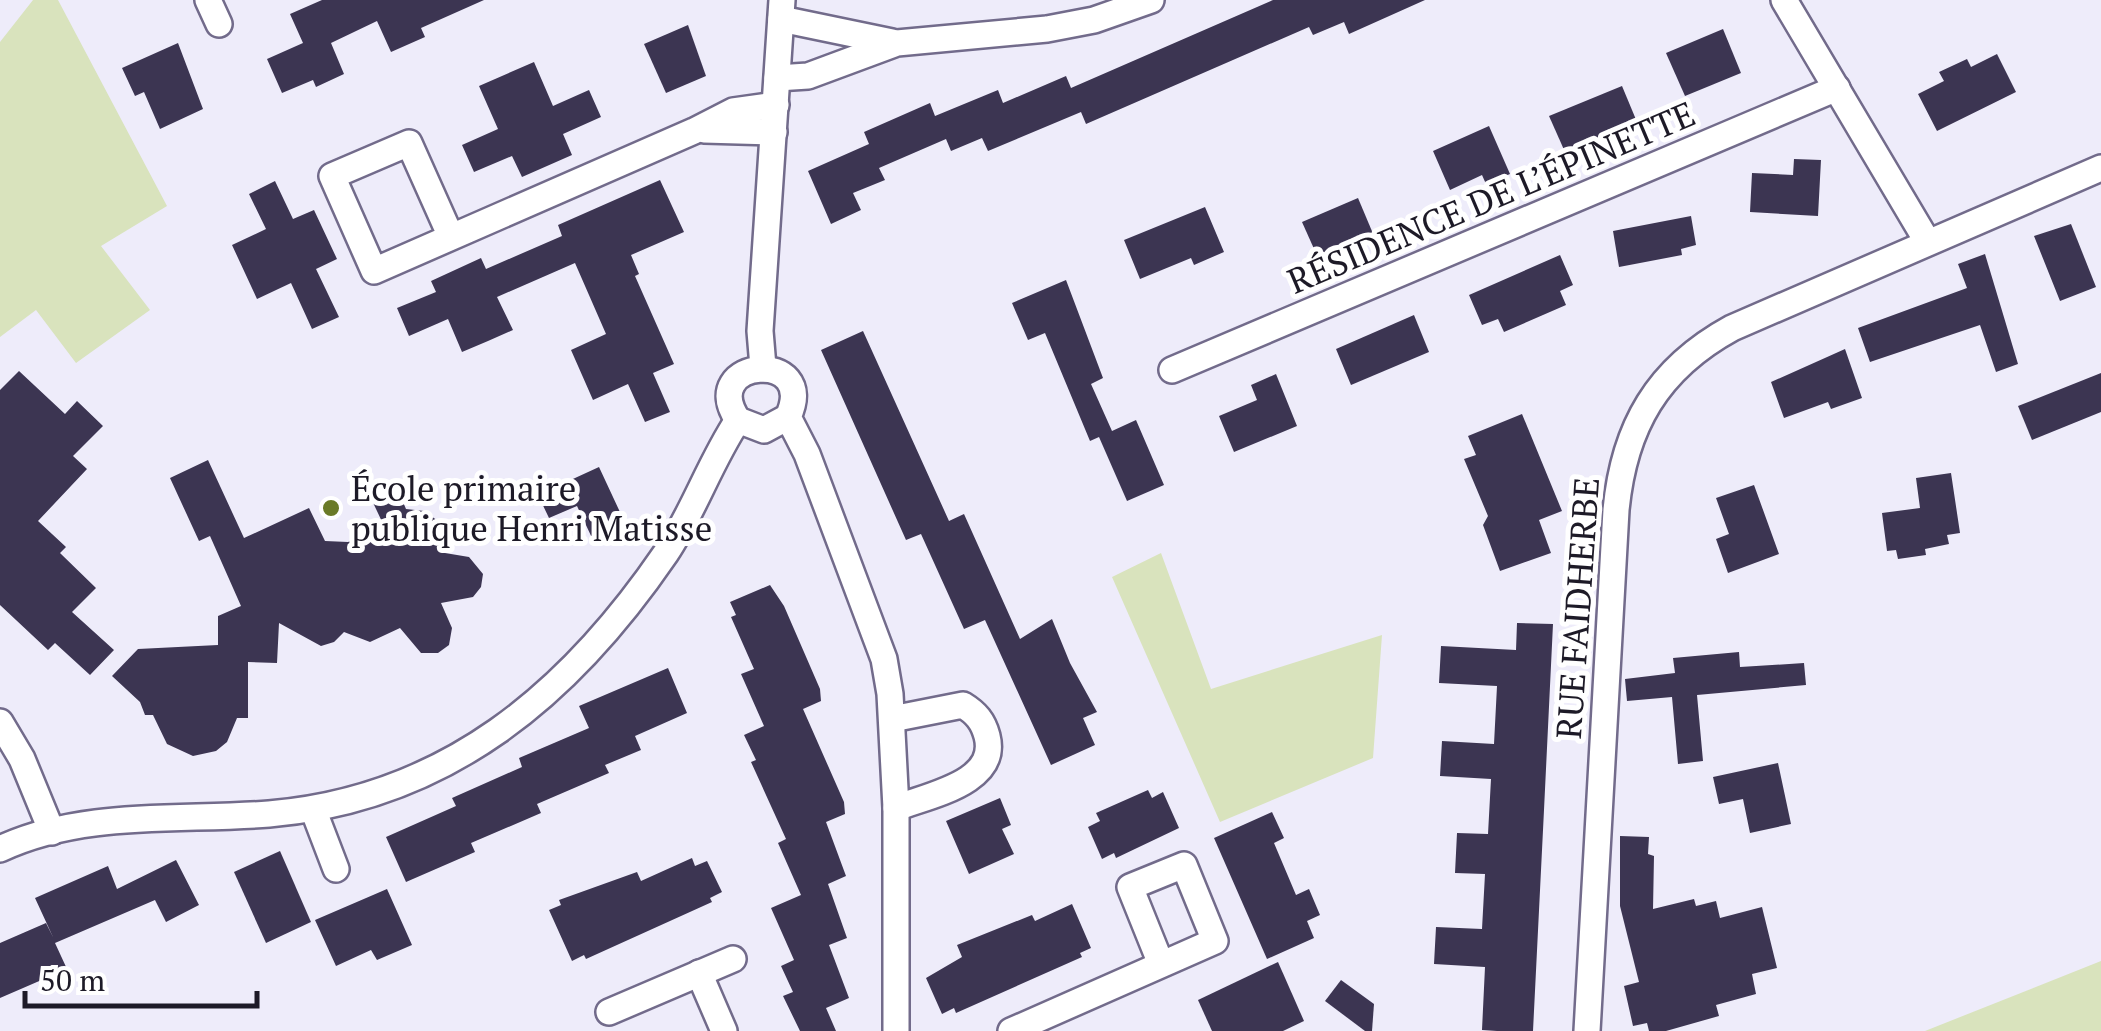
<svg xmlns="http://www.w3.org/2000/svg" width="2101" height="1031" font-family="'PT Serif',serif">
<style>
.green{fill:#d9e3bd}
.building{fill:#3c3552}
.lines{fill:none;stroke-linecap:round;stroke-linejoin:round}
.street-casing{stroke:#726b8b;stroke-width:30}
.street{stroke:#fff;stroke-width:25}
.poi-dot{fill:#6a7a27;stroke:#fff;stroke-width:4}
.labels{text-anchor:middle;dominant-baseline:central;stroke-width:10;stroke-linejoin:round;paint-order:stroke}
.street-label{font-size:35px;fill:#1d1a27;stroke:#fff}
.poi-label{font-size:35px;fill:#1d1a27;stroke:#fff;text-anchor:start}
</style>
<rect width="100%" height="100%" fill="#eeecfa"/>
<g class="green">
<polygon points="33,0 58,0 167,206 101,246 150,310 76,363 36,310 0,337 0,42"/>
<polygon points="1161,553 1211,689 1382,635 1373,758 1220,822 1112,577"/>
<polygon points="2101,961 2101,1031 1925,1031"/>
</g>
<g class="building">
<polygon points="322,0 484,0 421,28 425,37 391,52 377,21 331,43 344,74 316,87 313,80 282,93 267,59 303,43 290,14"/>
<polygon points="1273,0 1425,0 1349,34 1344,22 1313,35 1309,27 1086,124 1081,112 988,151 982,138 951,151 946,139 879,168 885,180 853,193 861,210 831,224 808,171 869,144 864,132 930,103 935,116 998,90 1003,103 1066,76 1071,88"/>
<polygon points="688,25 706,76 666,93 644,44"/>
<polygon points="1723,29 1741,73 1685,96 1666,53"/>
<polygon points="178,43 203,109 160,129 144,92 135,96 122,68"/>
<polygon points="1997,54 2016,92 1937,131 1918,94 1944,81 1939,72 1967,59 1971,67"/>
<polygon points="534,62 553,106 589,90 601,117 563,134 572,155 522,177 512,156 474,172 462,145 498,129 479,86"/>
<polygon points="1622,86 1637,122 1565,152 1549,116"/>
<polygon points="1489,126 1510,174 1486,184 1482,175 1450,190 1433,151"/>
<polygon points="1794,159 1821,160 1818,216 1750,212 1752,173 1793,175"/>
<polygon points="660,180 684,232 631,255 639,274 635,276 674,364 653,373 670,412 645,422 628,384 593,400 571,350 606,334 575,263 497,297 513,330 488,341 462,352 448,319 409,336 397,308 436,292 431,281 481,258 486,269 562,236 558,225"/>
<polygon points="275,181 293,219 314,210 337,259 316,269 339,317 312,329 291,283 257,299 232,245 266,229 249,194"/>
<polygon points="1358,198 1374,236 1319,260 1302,222"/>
<polygon points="1205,207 1224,252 1194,265 1191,258 1140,279 1124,240"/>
<polygon points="1691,216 1696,245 1681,249 1682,255 1619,267 1613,231"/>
<polygon points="2071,224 2096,287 2060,301 2034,236"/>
<polygon points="1985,254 2018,364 1996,372 1980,325 1870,362 1858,328 1967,288 1958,264"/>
<polygon points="1560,255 1573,285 1560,291 1566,305 1504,332 1498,319 1482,325 1469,295"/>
<polygon points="1066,280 1103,378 1091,384 1112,431 1136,420 1164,485 1127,501 1099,437 1090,441 1045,333 1028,340 1012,303"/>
<polygon points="1414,315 1429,352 1351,385 1336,349"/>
<polygon points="863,331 949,521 964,514 1020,639 1052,619 1070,663 1097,712 1083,718 1095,745 1051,765 985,620 964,629 921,534 906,540 821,350"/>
<polygon points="1845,349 1862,398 1831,409 1828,402 1784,418 1771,382"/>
<polygon points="19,371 65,414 77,401 103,426 73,456 87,469 38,521 66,547 60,553 96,588 72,612 114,650 90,675 55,643 48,650 0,605 0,390"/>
<polygon points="2101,373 2101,412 2032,440 2018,406"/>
<polygon points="1276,374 1297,426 1234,452 1219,416 1257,400 1251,385"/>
<polygon points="1522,414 1562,511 1539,520 1551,553 1500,571 1483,525 1488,516 1464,459 1476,455 1468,436"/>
<polygon points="208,460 244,538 309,508 325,541 348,542 385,528 368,492 394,481 406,509 424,511 438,521 445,553 469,557 483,574 481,587 473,597 441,603 452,628 449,645 438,653 421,653 400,628 370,642 344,632 334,642 321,646 279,623 277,663 248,662 248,718 237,718 227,742 216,751 193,756 167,744 153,715 145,715 140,702 112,676 138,649 218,645 218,616 241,606 210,536 199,541 170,478"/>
<polygon points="599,467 626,525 593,540 577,506 549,518 538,495"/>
<polygon points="1951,473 1960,533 1947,535 1949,544 1925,549 1926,555 1898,559 1896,550 1887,551 1882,513 1920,508 1916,478"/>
<polygon points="1754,485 1779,554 1728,573 1716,539 1729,534 1716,498"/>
<polygon points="770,585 784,606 820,689 821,701 803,709 844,802 845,814 826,822 846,876 828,884 847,938 829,945 849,998 826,1008 836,1031 800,1031 783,996 793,992 781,966 794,960 771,908 801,895 778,843 786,839 751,762 756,760 744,735 764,726 741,674 754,669 731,617 736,615 730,602"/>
<polygon points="1517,623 1553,624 1544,810 1533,1031 1497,1031 1482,1030 1485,967 1434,964 1436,927 1482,929 1485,874 1455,873 1457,833 1488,834 1491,779 1440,776 1442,741 1494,744 1497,686 1439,683 1440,665 1441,646 1516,650"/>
<polygon points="1739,652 1740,667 1804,663 1806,685 1697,695 1703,761 1678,764 1672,697 1627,701 1625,679 1675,673 1673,658"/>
<polygon points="668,668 687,713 635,736 641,750 605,765 609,773 537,804 541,813 471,843 475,852 406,882 386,837 456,806 452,798 522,767 519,758 589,728 579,706"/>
<polygon points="1778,763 1791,824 1750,833 1743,799 1719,804 1713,777"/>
<polygon points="1148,790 1152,798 1163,792 1179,828 1116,858 1114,853 1102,859 1088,827 1100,821 1096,813"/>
<polygon points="1000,798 1011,825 1002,829 1014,854 969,874 946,821"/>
<polygon points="1272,812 1284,838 1274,843 1296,895 1309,889 1320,915 1307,921 1314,938 1267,959 1214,838"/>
<polygon points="1620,836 1649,837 1648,854 1654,856 1653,909 1694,899 1696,906 1716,901 1720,918 1762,907 1777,968 1752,974 1756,994 1716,1005 1719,1016 1666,1031 1649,1031 1647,1023 1633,1026 1624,986 1639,982 1620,906"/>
<polygon points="280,851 311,922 266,943 234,872"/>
<polygon points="692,858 695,866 707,861 722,892 710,898 712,902 586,959 584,955 572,961 549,910 561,905 559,900 637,872 641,881"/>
<polygon points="176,860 199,905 166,922 155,900 55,943 67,969 0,998 0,943 46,923 53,937 35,898 108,866 117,889"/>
<polygon points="387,889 412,945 377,960 371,950 336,966 315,920"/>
<polygon points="1072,904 1091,948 1080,953 1082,957 956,1013 954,1008 942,1014 926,978 962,957 957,945 1032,915 1035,921"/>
<polygon points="1278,962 1304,1021 1283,1031 1212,1031 1198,1000"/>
<polygon points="1341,980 1374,1004 1372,1031 1365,1031 1325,1001"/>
</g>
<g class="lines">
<g class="street-casing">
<g id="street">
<polyline points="208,0 219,24"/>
<polyline points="1784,0 1927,241"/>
<polyline points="781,19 892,42"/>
<polyline points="777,78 808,76 897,43 1047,29 1094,20 1151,0"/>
<polyline points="704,130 774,132"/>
<polyline points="451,237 409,143 332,176 374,271 694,131 733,111 776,105"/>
<polyline points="763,367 760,331 782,0"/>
<polyline points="1172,370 1837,88"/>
<path d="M788,417l-24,13 -26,-10c-42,-62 82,-72 50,-3l19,37 77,205 6,35 6,114v223"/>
<path d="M892,719l71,-14c13,8 20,16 24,31 12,47 -58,59 -91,72"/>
<polyline points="0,722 22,759 52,832"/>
<polyline points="313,809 336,869"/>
<path d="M0,849c83,-39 180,-28 269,-35 177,-15 300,-119 397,-261 28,-42 44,-91 72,-133"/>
<polyline points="699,973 724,1031"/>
<polyline points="609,1012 733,959"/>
<polyline points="1011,1031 1215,941 1184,865 1130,887 1161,964"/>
<path d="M1587,1031l29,-521c8,-83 41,-141 116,-182l369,-160"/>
</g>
</g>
<use href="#street" class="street"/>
</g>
<circle class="poi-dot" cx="331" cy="508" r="10"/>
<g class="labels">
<g class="street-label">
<text transform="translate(1491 197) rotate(-23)">RÉSIDENCE DE L’ÉPINETTE</text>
<text transform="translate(1577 608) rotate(-86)">RUE FAIDHERBE</text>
</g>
<g class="poi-label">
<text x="351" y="488">École primaire<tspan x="351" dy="40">publique Henri Matisse</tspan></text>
</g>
</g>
<path d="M25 991v15h232v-15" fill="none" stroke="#1d1a27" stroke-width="5"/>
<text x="40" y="991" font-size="30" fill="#1d1a27" stroke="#ffffff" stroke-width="8" paint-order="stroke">50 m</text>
</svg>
